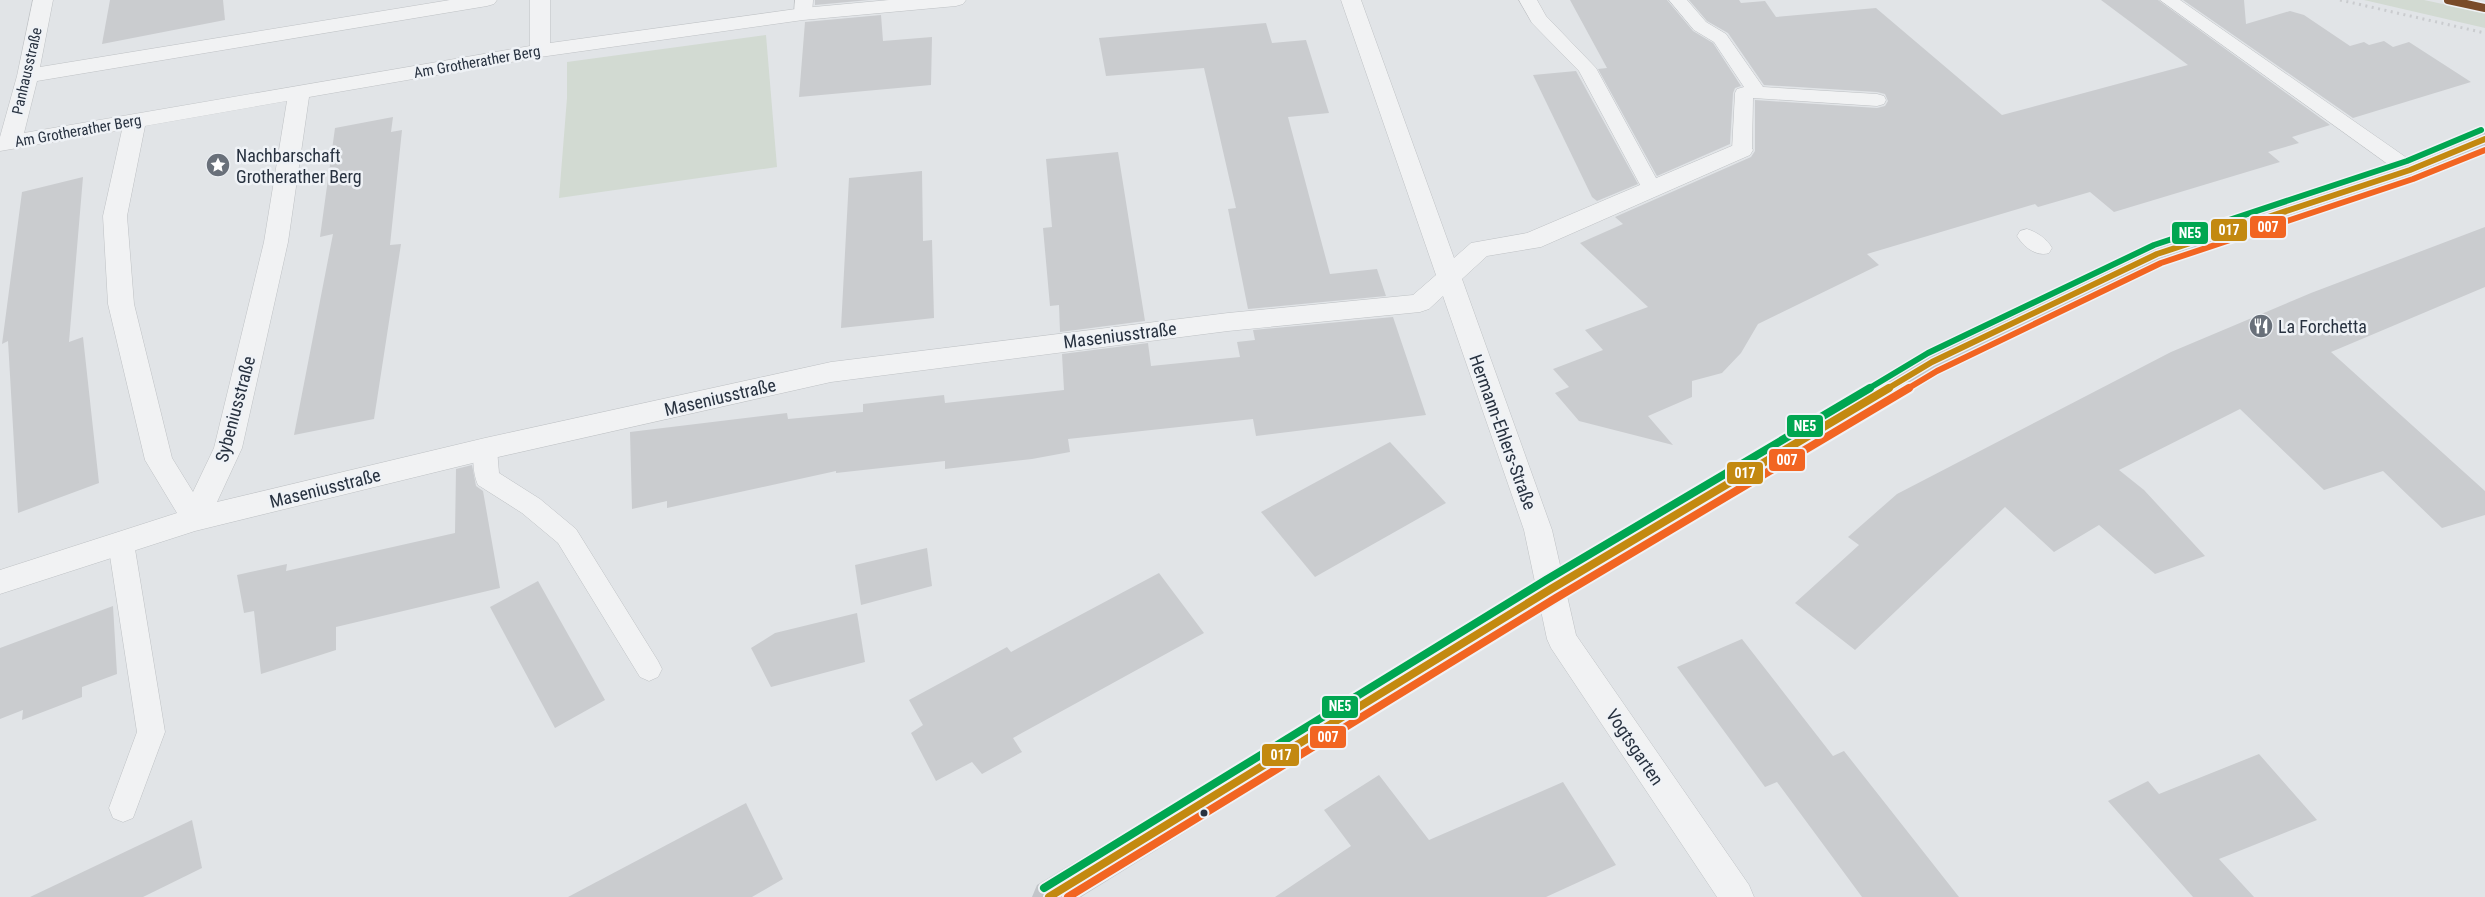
<svg xmlns="http://www.w3.org/2000/svg" width="2485" height="897" font-family="'Roboto Condensed',sans-serif">
<style>
.green{fill:#d2dad2}
.building{fill:#cacccf}
.lines{fill:none;stroke-linecap:round;stroke-linejoin:round}
.lane-casing{stroke:#bfc2c5;stroke-width:1}
.street-casing{stroke:#bfc2c5;stroke-width:1}
.lane{fill:#f1f2f3;fill-rule:evenodd}
.street{fill:#f1f2f3;fill-rule:evenodd}
.secondary{fill:#c2c5c9;fill-rule:evenodd}
.rail{stroke:#cacccf;stroke-width:3;stroke-dasharray:2 4.5;stroke-linecap:butt}
.bus-1-far1-casing{stroke:#eff2f6;stroke-width:9}
.bus-1-casing{stroke:#eff2f6;stroke-width:12}
.bus-2-far1-casing{stroke:#eff2f6;stroke-width:9}
.bus-2-casing{stroke:#eff2f6;stroke-width:12}
.bus-3-far1-casing{stroke:#eff2f6;stroke-width:9}
.bus-3-casing{stroke:#eff2f6;stroke-width:12}
.bus-1-far1{stroke:#c38910;stroke-width:6}
.bus-1{stroke:#c38910;stroke-width:8}
.bus-2-far1{stroke:#f26522;stroke-width:6}
.bus-2{stroke:#f26522;stroke-width:8}
.bus-3-far1{stroke:#00a651;stroke-width:6}
.bus-3{stroke:#00a651;stroke-width:8}
.rail-1-casing{stroke:#eff2f6;stroke-width:11}
.rail-1{stroke:#7a4b2a;stroke-width:8}
.bus-dot{fill:#283240;stroke:#eff2f6;stroke-width:2}
.labels{text-anchor:middle;dominant-baseline:central;stroke-width:5;stroke-linejoin:round;paint-order:stroke}
.far-street-label{font-size:15px;fill:#283240;stroke:#eff2f6}
.poi-label{font-size:18px;fill:#283240;stroke:#eff2f6;text-anchor:start}
.street-label{font-size:18px;fill:#283240;stroke:#eff2f6}
.line-badge{stroke:#eff2f6;stroke-width:2}
.badge-label{font-size:14px;text-anchor:middle;font-weight:bold;fill:#fff}
</style>
<rect width="100%" height="100%" fill="#e1e4e7"/>
<g class="green">
<polygon points="2364,0 2424,0 2485,13 2485,28"/>
<polygon points="766,35 777,167 559,198 567,98 567,62"/>
</g>
<g class="building">
<polygon points="110,0 223,0 225,20 102,44"/>
<polygon points="815,0 869,0 815,5"/>
<polygon points="1570,0 1667,0 1693,31 1713,43 1741,86 1735,88 1733,93 1730,144 1657,176 1598,69 1607,68"/>
<polygon points="1689,0 1739,0 1741,3 1765,1 1776,17 1876,8 2002,115 2188,65 2101,0 2158,0 2330,125 2292,137 2299,143 2268,152 2280,162 2114,212 2090,192 2038,207 2035,204 1867,254 1879,265 1758,324 1741,353 1722,373 1692,381 1692,397 1648,416 1673,445 1579,421 1555,393 1569,387 1553,369 1603,350 1585,330 1648,307 1580,243 1623,224 1615,217 1751,157 1755,151 1755,100 1877,108 1885,106 1888,101 1885,94 1877,92 1764,85 1728,33 1707,21"/>
<polygon points="2183,0 2244,0 2246,24 2290,11 2304,15 2350,46 2364,42 2369,45 2384,41 2393,47 2409,42 2471,82 2353,118"/>
<polygon points="881,15 883,41 932,37 931,85 799,97 805,22"/>
<polygon points="1266,23 1272,43 1306,40 1329,113 1288,117 1330,274 1377,269 1386,296 1248,309 1228,209 1236,208 1204,68 1106,76 1099,38"/>
<polygon points="1576,71 1638,184 1597,201 1592,197 1533,75"/>
<polygon points="393,117 391,132 402,130 390,245 401,244 374,419 294,435 333,234 320,237 335,128"/>
<polygon points="1118,152 1145,321 1060,332 1059,305 1050,306 1043,228 1052,227 1046,159"/>
<polygon points="922,171 923,241 932,240 934,318 841,328 849,178"/>
<polygon points="83,177 69,342 83,337 99,483 18,513 8,341 2,344 22,192"/>
<polygon points="2485,227 2485,287 2331,352 2485,491 2485,515 2442,528 2383,471 2324,490 2240,409 2119,470 2144,490 2205,556 2155,574 2099,525 2054,552 2005,507 1855,650 1795,603 1859,545 1848,537 1897,494 2171,352 2311,293"/>
<polygon points="1393,317 1426,415 1256,436 1253,419 1068,439 1070,452 1032,459 945,469 945,461 836,473 836,471 667,508 667,501 632,509 630,432 787,413 788,419 863,412 863,404 944,395 945,403 1064,390 1062,354 1148,343 1151,366 1240,357 1237,342 1255,340 1253,330"/>
<polygon points="1390,442 1446,503 1315,577 1261,512"/>
<polygon points="472,465 476,486 483,491 500,588 336,627 336,650 261,674 254,611 244,613 237,575 287,564 286,571 455,533 456,469"/>
<polygon points="927,548 932,586 861,605 855,565"/>
<polygon points="1159,573 1204,633 1013,738 1022,752 982,774 972,762 936,781 911,733 923,725 909,700 1007,647 1011,652"/>
<polygon points="538,581 605,700 555,728 490,607"/>
<polygon points="113,606 117,674 82,687 82,697 22,720 23,710 0,719 0,648"/>
<polygon points="857,613 865,662 771,687 751,648 775,633"/>
<polygon points="1742,639 1833,756 1844,751 1959,897 1862,897 1777,782 1765,787 1677,667"/>
<polygon points="2259,754 2317,820 2219,859 2254,897 2193,897 2108,801 2148,781 2159,794"/>
<polygon points="1379,775 1429,840 1563,782 1616,865 1546,897 1275,897 1351,846 1324,810"/>
<polygon points="746,803 783,879 752,897 568,897"/>
<polygon points="192,820 202,868 143,897 30,897"/>
</g>
<g class="lines">
<g class="lane-casing">
<g id="lane">
<polygon points="795,0 813,0 812,14 809,18 797,18 794,14"/>
<polygon points="1519,0 1537,0 1546,16 1596,68 1662,189 1659,194 1652,196 1645,194 1579,71 1532,23"/>
<polygon points="1669,0 1687,0 1706,22 1726,34 1763,87 1877,94 1884,96 1886,100 1884,104 1877,106 1753,98 1752,150 1749,154 1742,156 1735,154 1732,150 1735,93 1737,89 1744,87 1714,42 1694,30"/>
<polygon points="2160,0 2180,0 2417,165 2420,170 2417,175 2410,176 2403,175"/>
<path d="M2027,229c10,3 20,10 25,19l-3,5c-13,4 -25,-6 -32,-17l3,-5z"/>
<path d="M485,440l8,2 4,7 2,24 41,26 36,30 82,132 4,8 -4,8 -9,4 -9,-4 -82,-134 -36,-30 -44,-28c-5,-11 -7,-31 -1,-43z"/>
<polygon points="121,533 130,536 134,543 165,732 133,818 123,822 113,818 109,808 137,732 108,543 112,536"/>
</g>
</g>
<g class="street-casing">
<path id="street" d="M33,0h20l-13,67 410,-67h47l-3,4 -7,2 -450,75 -13,52 506,-87v-46h20v43l253,-35 86,-8h77l-3,4 -7,2 -153,14 -263,37 -231,40 -21,145 -46,206 -25,54 268,-64 346,-76 397,-49 185,-18 23,-20 -95,-275h20l93,258 17,-15 56,-10 207,-88 8,-2 8,2 3,5 -3,5 -209,92 -54,9 -25,23 90,251 24,105 173,250 5,12h-37l-166,-249 -4,-9 -23,-109 -81,-234 -14,13 -9,3 -192,19 -397,51 -346,78 -290,71 -195,63v-24l177,-57 -32,-53 -37,-156 -5,-88 19,-86 -122,21v-14l17,-61zM287,101l-23,141 -50,206 -21,44 -21,-34 -38,-154 -7,-88 18,-90z"/>
</g>
<use href="#lane" class="lane"/>
<use href="#street" class="street"/>
<polygon class="secondary" points="2485,132 2485,147 2418,175 2166,260 1941,369 1562,598 1081,897 1032,897 1037,885 1540,580 1923,355 2148,248 2402,165"/>
<polyline class="rail" points="2340,0 2485,33"/>
<g class="bus-1-far1-casing">
<polyline id="bus-1-far1" points="1887,389 1932,362 2157,254 2410,170 2485,139"/>
</g>
<g class="bus-1-casing">
<polyline id="bus-1" points="1049,897 1551,589 1889,388"/>
</g>
<g class="bus-2-far1-casing">
<polyline id="bus-2-far1" points="1907,389 1937,371 2161,263 2413,179 2485,150"/>
</g>
<g class="bus-2-casing">
<polyline id="bus-2" points="1068,897 1556,598 1909,388"/>
</g>
<g class="bus-3-far1-casing">
<polyline id="bus-3-far1" points="1868,389 1928,353 2154,245 2407,161 2481,130"/>
</g>
<g class="bus-3-casing">
<polyline id="bus-3" points="1044,888 1546,580 1870,388"/>
</g>
<use href="#bus-1-far1" class="bus-1-far1"/>
<use href="#bus-1" class="bus-1"/>
<use href="#bus-2-far1" class="bus-2-far1"/>
<use href="#bus-2" class="bus-2"/>
<use href="#bus-3-far1" class="bus-3-far1"/>
<use href="#bus-3" class="bus-3"/>
<g class="rail-1-casing">
<polyline id="rail-1" points="2448,0 2485,8"/>
</g>
<use href="#rail-1" class="rail-1"/>
</g>
<defs>
<g id="sight-disc" transform="scale(1.25)"><circle r="9.5" fill="#69707a" stroke="#eff2f6"/><path d="M0-6L1.8-2.2L6-1.7L2.9 1.2L3.7 5.4L0 3.3L-3.7 5.4L-2.9 1.2L-6-1.7L-1.8-2.2Z" fill="#fff"/></g>
<g id="restaurant-disc" transform="scale(1.25)"><circle r="9.5" fill="#69707a" stroke="#eff2f6"/><path d="M-5-6h1v4h1v-4h1v4h1v-4h1v5L-1.5 .5V6h-2V.5L-5-1ZM5-6V6H3V1.5H1.5Q1.5-4 5-6Z" fill="#fff"/></g>
</defs>
<g fill-rule="evenodd">
<use href="#sight-disc" x="218" y="165"/>
<use href="#restaurant-disc" x="2261" y="326"/>
</g>
<circle class="bus-dot" cx="1204" cy="813" r="4.5"/>
<g class="labels">
<g class="far-street-label">
<text transform="translate(477 62) rotate(-10)">Am Grotherather Berg</text>
<text transform="translate(27 71) rotate(-77)">Panhausstraße</text>
<text transform="translate(78 131) rotate(-10)">Am Grotherather Berg</text>
</g>
<g class="poi-label">
<text x="236" y="155">Nachbarschaft<tspan x="236" dy="21">Grotherather Berg</tspan></text>
<text x="2278" y="326">La Forchetta</text>
</g>
<g class="street-label">
<text transform="translate(1120 335) rotate(-7)">Maseniusstraße</text>
<text transform="translate(720 397) rotate(-13)">Maseniusstraße</text>
<text transform="translate(235 409) rotate(-75)">Sybeniusstraße</text>
<text transform="translate(1503 432) rotate(70)">Hermann-Ehlers-Straße</text>
<text transform="translate(325 488) rotate(-14)">Maseniusstraße</text>
<text transform="translate(1635 747) rotate(56)">Vogtsgarten</text>
</g>
</g>
<g class="line-badge">
<rect x="2249" y="215" width="38" height="24" rx="5" fill="#f26522"/>
<rect x="2210" y="218" width="38" height="24" rx="5" fill="#c38910"/>
<rect x="2171" y="221" width="38" height="24" rx="5" fill="#00a651"/>
<rect x="1786" y="414" width="38" height="24" rx="5" fill="#00a651"/>
<rect x="1768" y="448" width="38" height="24" rx="5" fill="#f26522"/>
<rect x="1726" y="461" width="38" height="24" rx="5" fill="#c38910"/>
<rect x="1321" y="695" width="38" height="24" rx="5" fill="#00a651"/>
<rect x="1309" y="725" width="38" height="24" rx="5" fill="#f26522"/>
<rect x="1261" y="743" width="39" height="24" rx="5" fill="#c38910"/>
</g>
<g class="badge-label">
<text x="2268" y="232">007</text>
<text x="2229" y="235">017</text>
<text x="2190" y="238">NE5</text>
<text x="1805" y="431">NE5</text>
<text x="1787" y="465">007</text>
<text x="1745" y="478">017</text>
<text x="1340" y="711">NE5</text>
<text x="1328" y="742">007</text>
<text x="1281" y="760">017</text>
</g>
</svg>
